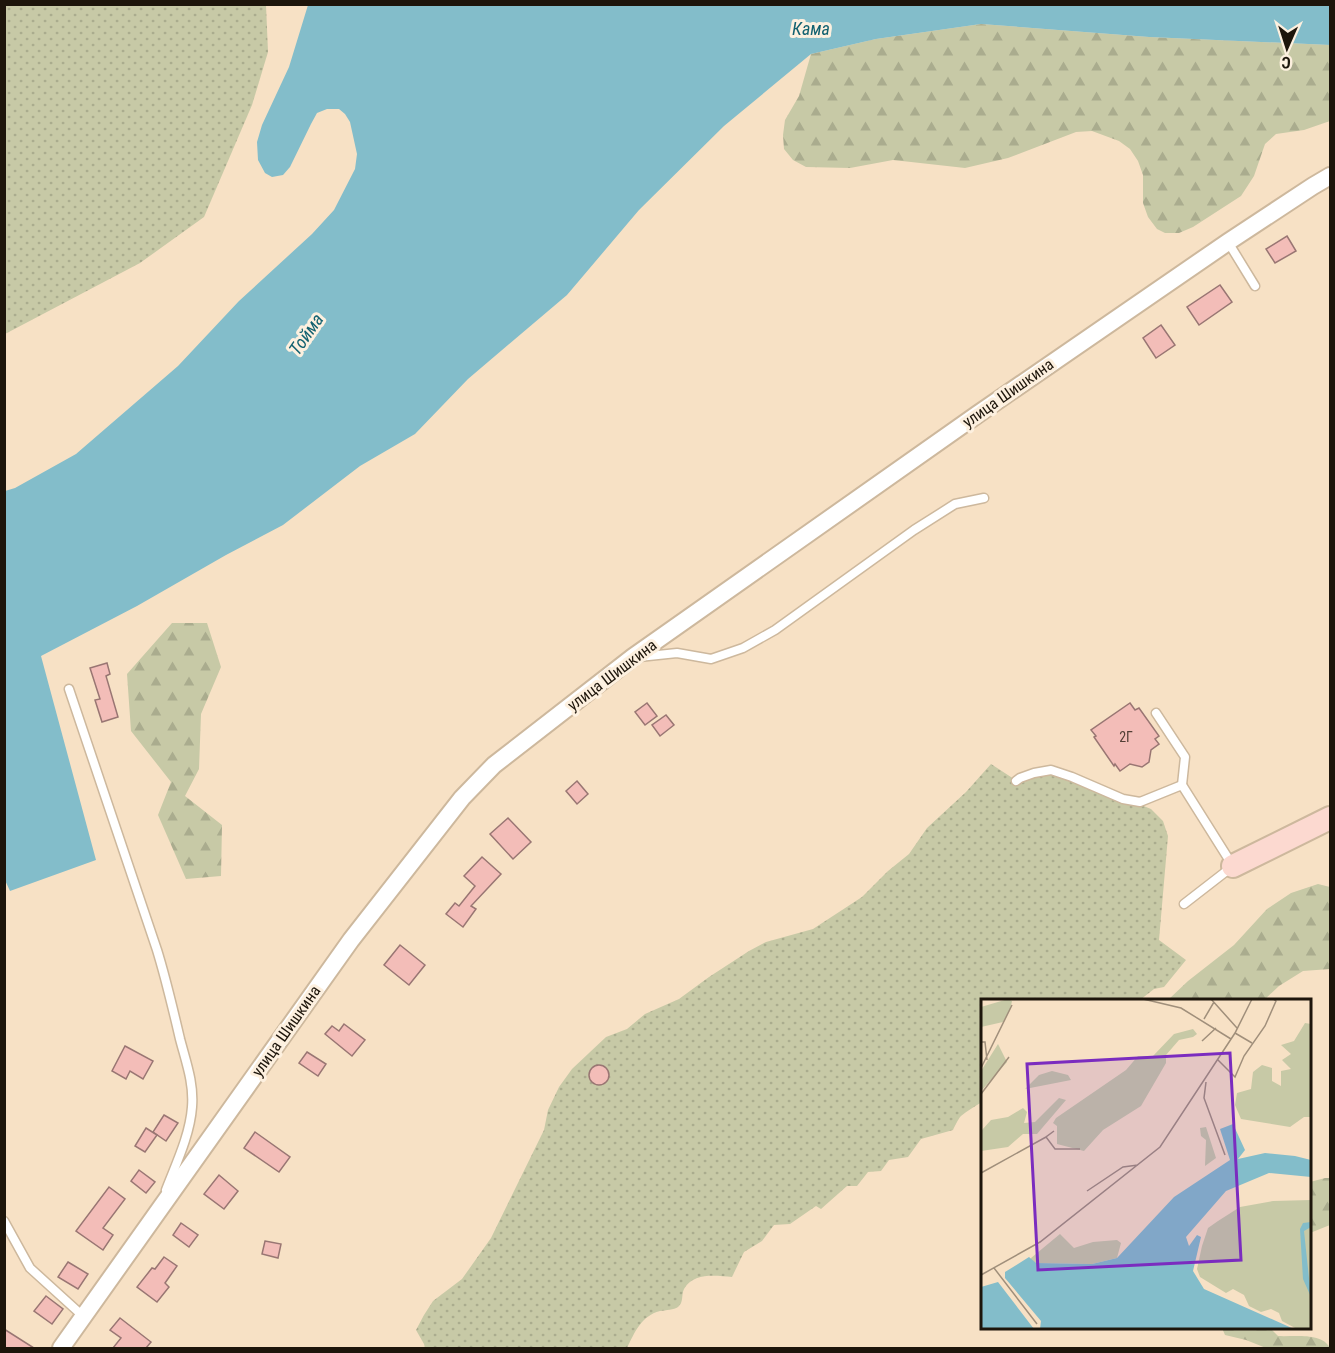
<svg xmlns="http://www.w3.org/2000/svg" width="1335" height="1353" font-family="'Roboto Condensed',sans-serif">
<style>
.grass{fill:url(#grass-dots)}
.forest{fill:url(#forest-firs)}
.water{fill:#83bdca}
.building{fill:#f3bdb8;stroke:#997673;stroke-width:1.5}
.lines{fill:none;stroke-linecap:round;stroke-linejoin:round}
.lane-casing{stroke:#cdb89d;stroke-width:11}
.street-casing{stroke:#cdb89d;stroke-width:20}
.secondary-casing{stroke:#cdb89d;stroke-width:26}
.lane{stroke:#fff;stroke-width:8}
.street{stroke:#fff;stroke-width:16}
.secondary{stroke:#fcd9d0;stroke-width:22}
.labels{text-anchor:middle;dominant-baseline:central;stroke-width:6;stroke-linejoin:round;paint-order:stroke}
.number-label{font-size:14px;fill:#523f36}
.street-label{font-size:16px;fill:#1d150b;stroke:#fdf0df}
.water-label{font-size:18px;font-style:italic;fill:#126170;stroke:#fdf0df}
.inset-road{fill:none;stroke:#a08f7b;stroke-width:1.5}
.view{fill:#7b2cbf;fill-opacity:0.15;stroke:#7b2cbf;stroke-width:3}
.inset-edge{fill:none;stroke:#1d150b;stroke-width:3}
</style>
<defs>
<pattern id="grass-dots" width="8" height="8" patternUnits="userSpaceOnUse" patternTransform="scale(1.5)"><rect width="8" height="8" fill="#c7c9a6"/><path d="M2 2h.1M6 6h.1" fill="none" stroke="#aaac8e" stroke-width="1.8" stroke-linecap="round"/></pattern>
<pattern id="forest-firs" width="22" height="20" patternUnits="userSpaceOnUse" patternTransform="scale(1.5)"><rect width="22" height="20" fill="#c7c9a6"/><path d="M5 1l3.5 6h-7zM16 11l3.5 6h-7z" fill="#aaac8e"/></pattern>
</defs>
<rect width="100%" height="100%" fill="#f7e1c5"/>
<g class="grass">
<polygon points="5,4 266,5 268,52 252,105 204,217 140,263 5,334"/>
<path d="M991,764l23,15c10,-8 22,-11 36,-11l101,41 12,12 5,15 -9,104 27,20 -22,27 -10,2 -14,11h-158v102c-7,4 -15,9 -21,14 -3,3 -6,10 -8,14l-32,9 -13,18 -19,3 -8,11 -13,1 -11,14h-10l-26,23 -5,-3 -26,18 -16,1 -12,16 -18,11 -12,25c-16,-1 -38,-5 -48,12 -3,6 0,13 -6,18 -4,3 -12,3 -18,4 -19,5 -25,21 -33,37h-202l-1,-4 -8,-14 8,-15 9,-14 29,-22 29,-41 53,-108 4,-20 11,-23 13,-18 34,-32 21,-8 18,-15 34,-15 30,-22 40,-26 17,-9 47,-13 49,-32 26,-26 21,-17 18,-26 39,-36z"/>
</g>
<g class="forest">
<polygon points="981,24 1149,37 1330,45 1330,121 1304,130 1276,134 1265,144 1254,176 1241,196 1193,227 1179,233 1165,233 1157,229 1148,217 1143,203 1143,175 1138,161 1130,149 1119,141 1092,131 1076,132 1008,158 965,168 893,160 850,168 806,167 793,160 784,149 783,135 785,120 799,96 811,54 876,39"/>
<polygon points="172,623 207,623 221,667 201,714 199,769 185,796 222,825 221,876 186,879 158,815 171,782 131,731 127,674"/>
<polygon points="1318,884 1330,887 1330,969 1303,971 1279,986 1264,1000 1168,1000 1188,981 1234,945 1267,909 1291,893"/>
<polygon points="1325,1178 1330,1178 1330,1225 1310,1233 1310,1182"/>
<path d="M1222,1328h48l8,8c16,1 44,-4 52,12h-64l-20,-8 -21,-5z"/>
</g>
<polygon class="water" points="308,5 1330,4 1330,45 1149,37 981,24 876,39 811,54 724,126 639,210 567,295 468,379 415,434 360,466 283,525 226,555 137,606 41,656 96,860 10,891 4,878 5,491 15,488 76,454 178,366 239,301 312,234 334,210 355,169 357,154 350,122 345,114 339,109 327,109 317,113 311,124 290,167 283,175 272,177 265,173 258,160 257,142 262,125 289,67"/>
<g class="building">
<polygon points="1287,236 1296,251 1275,263 1266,249"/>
<polygon points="1220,285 1232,302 1199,325 1187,307"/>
<polygon points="1161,325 1175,345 1156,358 1143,338"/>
<polygon points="107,663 110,674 106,676 118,717 102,722 95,700 100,699 90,668"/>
<polygon points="647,703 657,716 645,725 635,712"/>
<polygon points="1130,703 1135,710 1139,708 1159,736 1155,739 1159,744 1151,750 1149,762 1142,767 1130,764 1120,771 1115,764 1114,766 1094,737 1096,736 1091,730"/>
<polygon points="666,715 674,725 660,736 652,725"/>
<polygon points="577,781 588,794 577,804 566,791"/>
<polygon points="508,818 531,842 513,859 490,834"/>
<polygon points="482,857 501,874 471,906 476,909 463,927 446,914 455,903 459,906 475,886 464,876"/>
<polygon points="400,945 425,965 409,985 384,965"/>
<polygon points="344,1024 365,1040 352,1056 325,1034 332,1026 339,1031"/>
<polygon points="125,1046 153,1061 143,1079 130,1071 126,1079 112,1071"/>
<polygon points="307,1052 326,1064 318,1076 299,1063"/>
<circle cx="599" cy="1075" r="10"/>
<polygon points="164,1115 178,1123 166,1141 153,1132"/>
<polygon points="146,1128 157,1135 145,1152 135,1146"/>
<polygon points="255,1132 290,1157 279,1172 244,1148"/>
<polygon points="139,1170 155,1182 146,1193 131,1181"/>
<polygon points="219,1175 238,1191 224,1209 204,1194"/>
<polygon points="109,1187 125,1199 103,1228 113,1235 103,1250 76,1231"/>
<polygon points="181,1223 198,1235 189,1247 173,1235"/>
<polygon points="265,1241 281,1244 278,1258 262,1254"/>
<polygon points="164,1257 177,1266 165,1283 169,1287 157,1302 137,1287 152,1268 155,1269"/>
<polygon points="68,1262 88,1274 78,1289 58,1277"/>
<polygon points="46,1296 63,1309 52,1324 34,1311"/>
<polygon points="120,1318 151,1342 146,1348 113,1348 121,1338 110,1330"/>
<polygon points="4,1329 34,1348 4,1348"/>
</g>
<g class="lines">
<g class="lane-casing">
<g id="lane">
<polyline points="1228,242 1255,286"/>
<polyline points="639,657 677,653 711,659 743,648 775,630 914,530 955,504 984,498"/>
<path d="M69,689l88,261c9,29 16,59 23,89 6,23 14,44 12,68 -2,28 -16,57 -26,83"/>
<polyline points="1156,713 1185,757 1182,785"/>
<polyline points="1016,781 1020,778 1034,773 1051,770 1072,777 1123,799 1140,802 1182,785 1233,866 1184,904"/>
<polyline points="4,1221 30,1268 84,1317"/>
</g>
</g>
<g class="street-casing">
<polyline id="street" points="61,1348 351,940 462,798 494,765 633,657 978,414 1228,242 1313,186 1330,176"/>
</g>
<g class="secondary-casing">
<polyline id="secondary" points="1233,866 1330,818"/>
</g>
<use href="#lane" class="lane"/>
<use href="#street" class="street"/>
<use href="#secondary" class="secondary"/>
</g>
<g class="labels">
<g class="number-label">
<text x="1126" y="737">2Г</text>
</g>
<g class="street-label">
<text transform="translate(1008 393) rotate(-35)">улица Шишкина</text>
<text transform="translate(612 675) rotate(-37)">улица Шишкина</text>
<text transform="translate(286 1031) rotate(-55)">улица Шишкина</text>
</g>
<g class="water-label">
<text x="811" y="28">Кама</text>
<text transform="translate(306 334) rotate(-55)">Тойма</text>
</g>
</g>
<g transform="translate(981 999)">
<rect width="330" height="330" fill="#f7e1c5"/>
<path d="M212,30l4,5 -4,3 -14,3 -13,15v8l-25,43 -38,24 -19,21 -27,-7v-18l-4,-3 3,-5 70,-48 12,-14h15l21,-22zM330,201v129h-14l-15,-8 -3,-8 -8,-4 -10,3 -12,-6 -5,-11 -11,-6 -7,4 -26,-16 -3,-8 5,-23 6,-18 10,-7 22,-14 33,-6z" fill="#c7c9a6"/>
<path d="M27,0l4,2 -2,9 -7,12 -22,5v-20zM324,24l6,1v93h-7l-14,10 -49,-8 -6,-14 2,-12 14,-4 2,-17 9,-7 10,3v13l9,5v-15l10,-2 -9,-9 9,-6 -10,-9 13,-4zM17,45l9,18 -26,29v-20zM71,72l16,4 3,5 -46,9 14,-14zM78,99l7,2 -29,34h-14l-15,13 -27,4 1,-21 9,-10 17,-3 15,-9 4,4 -3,11 11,-1zM225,128l10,31 -11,8 1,-26 -5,-4 -1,-8zM79,235l14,14 19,-6 24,-2 4,3 -4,15 -25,6 -61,-1v-5z" fill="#c7c9a6"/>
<path d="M252,125l12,26 -7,9 27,-6 30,3 16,4v17l-42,-4 -43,18 -40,46 3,9 8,-11 4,2 -8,34 11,18 90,40h-254l1,-8 -36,-43v-6l24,-15 7,6 56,1 25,-6 57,-61 56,-37 -10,-31zM330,223v5l-7,4 7,66 -8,-18 -3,-50 3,-6zM17,283l36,47h-53v-42z" fill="#83bdca"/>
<path class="inset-road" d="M162,0l38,9 50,31M230,0l26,29M223,20l10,-17M254,34l17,10M221,42l14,-13M0,43h4l2,18M237,61l17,17 9,-21 21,-30 11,-25 -3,-2M0,69l31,-63M225,83l-2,16 21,57M0,95l28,-37M73,132l-8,6 9,12h25M0,174l65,-36M106,192l36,-24 15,-2M13,269l43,56M0,276l59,-33 120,-95 75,-114 17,-34"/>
<path class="view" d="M249,54l11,207 -203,10 -11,-206z"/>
<rect width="330" height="330" class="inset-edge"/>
</g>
<rect width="1335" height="1353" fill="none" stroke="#1d150b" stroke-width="12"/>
<g transform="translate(1287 48) rotate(183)" stroke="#fdf0df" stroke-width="4.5" paint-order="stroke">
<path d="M0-4.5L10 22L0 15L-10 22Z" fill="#1d150b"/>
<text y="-9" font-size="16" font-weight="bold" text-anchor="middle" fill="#1d150b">С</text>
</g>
</svg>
